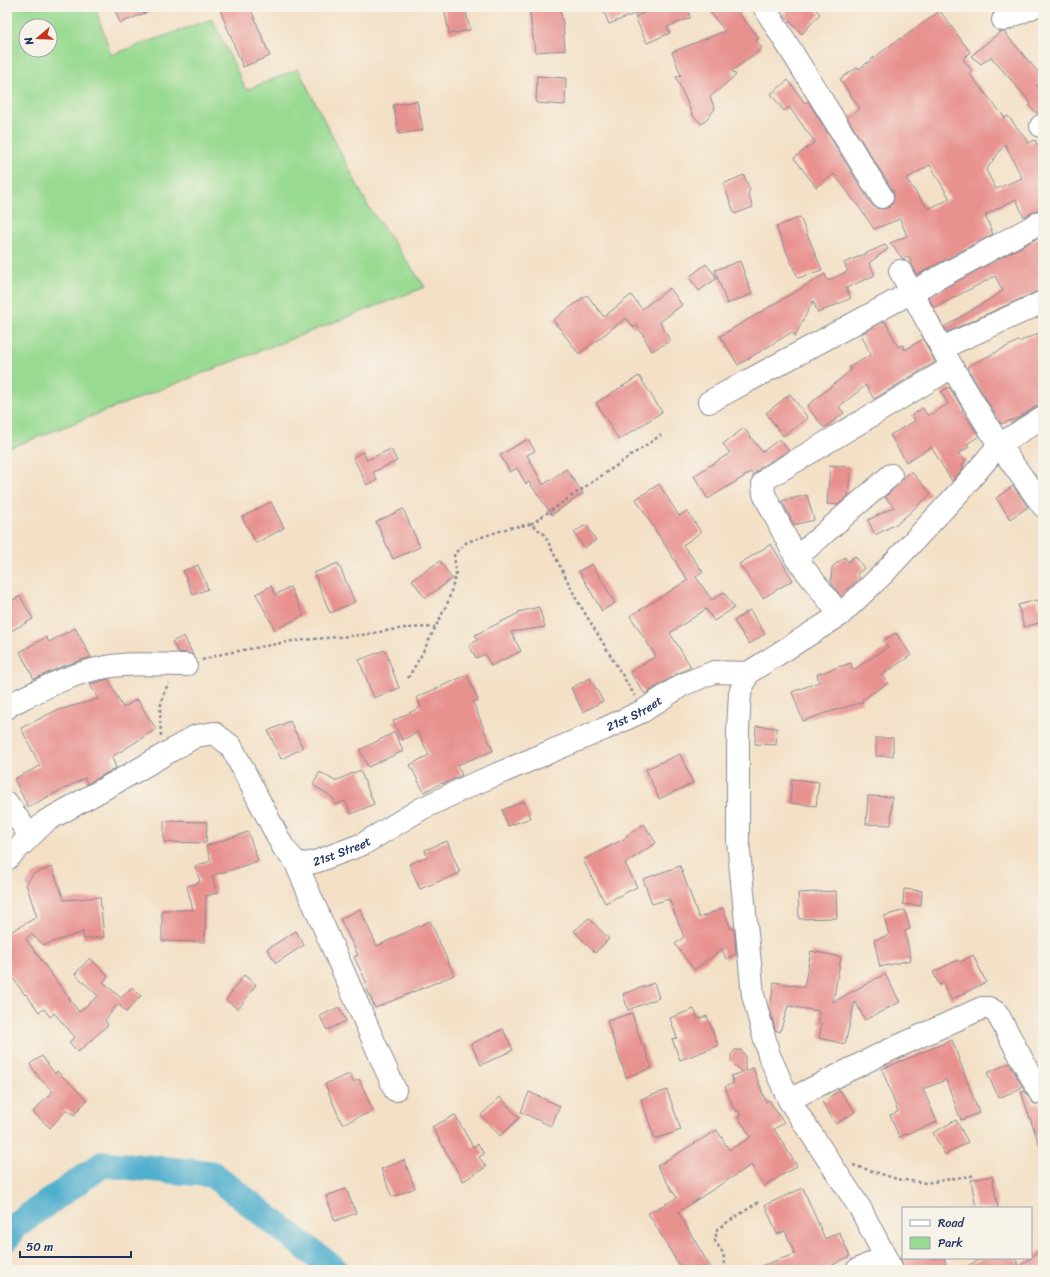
<svg xmlns="http://www.w3.org/2000/svg" width="1050" height="1277" font-family="Sriracha,sans-serif">
<style>
.green{fill:#98da91;stroke:#5a8478;fill-rule:evenodd}
.lines{fill:none;stroke-linecap:round;stroke-linejoin:round}
.river{stroke:#4fafce;stroke-width:27}
.building{fill:#e89290;fill-rule:evenodd}
.minor-casing{stroke:#878892;stroke-width:24}
.path{stroke:#878892;stroke-width:2.5;stroke-dasharray:3 3;stroke-linecap:butt}
.minor{stroke:#fff;stroke-width:22}
.labels{text-anchor:middle;dominant-baseline:central;stroke-width:3.5;stroke-linejoin:round;paint-order:stroke}
.street-label{font-size:12px;fill:#1b2f5e;stroke:#f7f3e8}
</style>
<rect width="100%" height="100%" fill="#f7f3e8"/>
<filter id="ink" filterUnits="userSpaceOnUse"><feTurbulence type="fractalNoise" baseFrequency=".025" numOctaves="2"/><feDisplacementMap in="SourceGraphic" scale="8" xChannelSelector="R" yChannelSelector="G"/><feConvolveMatrix kernelMatrix="1 2 1 2 8 2 1 2 1" color-interpolation-filters="sRGB"/></filter>
<filter id="wash" filterUnits="userSpaceOnUse"><feTurbulence type="fractalNoise" baseFrequency=".012" numOctaves="4" result="noise"/><feDisplacementMap in="SourceGraphic" scale="16" xChannelSelector="R" yChannelSelector="G"/><feGaussianBlur stdDeviation="0.9" result="paint"/><feColorMatrix in="noise" values="0 0 0 0 0 0 0 0 0 0 0 0 0 0 0 0 0 1.4 0 .05"/><feComposite in="paint" operator="in"/></filter>
<g filter="url(#wash)">
<rect width="100%" height="100%" fill="#f3e0c6"/>
<path class="green" d="M7,7h88l16,48 101,-36 34,71 52,-21 70,137 57,81 -418,162zM26,26h24v24h-24z"/>
<g class="lines">
<polyline class="river" points="7,1238 13,1227 103,1164 212,1174 335,1270"/>
</g>
<g id="blocks">
<g class="building">
<polygon points="114,7 157,7 158,8 120,23"/>
<polygon points="219,7 250,7 270,56 243,67"/>
<polygon points="444,7 465,7 470,30 449,34"/>
<polygon points="529,7 559,7 563,23 565,50 535,52"/>
<polygon points="602,7 650,7 650,8 609,24"/>
<polygon points="657,7 688,7 690,18 667,27 670,33 647,43 635,17"/>
<polygon points="706,7 743,7 739,14 759,38 756,40 762,48 732,71 736,75 710,97 715,109 702,124 693,116 676,77 681,75 672,52 725,31"/>
<polygon points="793,7 813,7 820,14 802,34 784,16"/>
<path d="M940,11l30,41 -7,7 9,12 -3,2 36,45 3,-2 21,27 6,-3 8,17v52l-6,1 -13,7 -8,-18 -31,16 8,19 -76,41 -9,-19 -5,3 -13,-16 17,-7 -7,-17 -26,10 -15,-22 -25,-33 -18,13 -22,-29 21,-16 -26,-35 -5,4 -13,-17 17,-14 17,23 3,-2 63,103 5,4 7,1 5,-1 5,-5 1,-7 -1,-5 -46,-73 13,-9 -20,-30 18,-12 1,2 41,-31 1,1zM1005,144l17,34 -26,11 -10,-19zM930,165l20,34 -22,10 -22,-30z"/>
<polygon points="1000,32 1004,32 1043,78 1036,85 1042,90 1043,90 1043,114 1038,114 1029,106 1031,103 991,57 981,64 971,56"/>
<polygon points="537,76 566,78 565,105 536,103"/>
<polygon points="417,101 423,130 399,134 393,105"/>
<polygon points="744,175 750,190 748,193 753,207 735,214 723,184"/>
<polygon points="800,217 822,270 798,278 776,227"/>
<polygon points="1043,235 1043,290 1038,291 947,332 944,327 1003,291 995,276 934,308 928,297"/>
<polygon points="885,245 888,249 869,263 875,275 846,288 851,298 818,313 813,301 795,336 792,332 738,365 720,336 825,274 828,281 848,271 844,263"/>
<polygon points="740,261 752,294 727,304 715,270"/>
<polygon points="706,264 717,278 699,291 689,277"/>
<polygon points="670,288 682,305 660,322 670,341 652,351 637,325 634,328 626,318 579,354 553,320 587,295 604,317 631,295 642,309"/>
<polygon points="885,321 898,347 902,345 905,350 923,339 935,362 874,399 866,385 839,407 844,413 824,428 807,406 851,370 849,367 871,355 861,334"/>
<polygon points="1043,331 1043,405 1036,406 1020,417 1001,424 967,367 1018,341 1019,342"/>
<polygon points="639,376 662,412 619,440 596,403"/>
<polygon points="949,387 963,409 962,410 979,436 967,444 969,447 958,454 966,460 962,466 964,468 952,481 931,447 906,462 890,435 915,421 912,415 923,408 928,416 948,404 941,392"/>
<polygon points="790,394 808,418 783,436 766,413"/>
<polygon points="744,428 762,452 780,439 789,451 762,466 753,475 751,472 708,499 694,476 730,453 723,444"/>
<polygon points="528,439 535,451 527,455 543,485 566,469 583,493 552,515 529,482 526,484 517,468 510,472 500,455"/>
<polygon points="391,449 397,461 373,472 377,480 367,485 353,457 363,452 367,460"/>
<polygon points="830,465 851,467 848,496 838,505 827,504"/>
<polygon points="911,471 931,494 898,523 875,535 868,520 894,507 885,497"/>
<polygon points="659,484 679,516 687,511 701,532 683,545 703,572 696,577 712,600 724,592 734,608 714,621 706,609 670,633 691,667 675,675 645,694 630,672 656,656 630,616 688,580 680,569 636,499"/>
<polygon points="1013,486 1028,507 1010,519 996,498"/>
<polygon points="807,495 814,520 794,525 782,501"/>
<polygon points="271,502 284,528 256,543 242,517"/>
<polygon points="403,509 420,547 393,559 376,522"/>
<polygon points="586,525 596,540 584,548 574,532"/>
<polygon points="771,544 793,580 763,598 739,564"/>
<polygon points="855,556 864,568 857,574 860,578 841,596 831,582 832,567 845,557 848,562"/>
<polygon points="440,561 452,579 425,598 412,580"/>
<polygon points="338,563 355,602 330,613 314,573"/>
<polygon points="592,564 615,603 602,611 579,571"/>
<polygon points="198,565 208,589 193,595 183,571"/>
<polygon points="271,586 275,595 290,587 304,615 275,630 256,594"/>
<polygon points="20,596 33,619 7,633 7,603"/>
<polygon points="1037,600 1043,622 1024,627 1018,605"/>
<polygon points="539,607 545,627 511,632 521,651 491,666 485,654 476,658 469,645 478,640 475,635 519,613 518,612"/>
<polygon points="750,610 765,634 749,644 734,621"/>
<polygon points="75,628 91,657 63,666 34,679 20,652 46,637 49,642"/>
<polygon points="896,633 911,655 882,675 888,683 862,700 863,702 829,712 803,721 792,692 819,682 817,674 851,663 853,670 888,647 883,641"/>
<polygon points="184,636 193,655 187,653 178,652 172,642"/>
<polygon points="385,650 399,688 374,698 359,660"/>
<polygon points="467,675 478,700 473,702 493,751 457,765 462,775 443,784 442,783 424,792 410,765 429,755 418,732 402,740 393,721 421,707 417,697"/>
<polygon points="590,678 603,701 583,712 571,688"/>
<polygon points="108,679 123,708 137,699 156,729 112,757 116,768 87,784 85,778 28,807 14,779 40,766 21,728 55,711 98,699 90,684"/>
<polygon points="290,721 303,748 281,759 268,731"/>
<polygon points="756,726 777,728 776,745 755,744"/>
<polygon points="395,732 403,751 368,767 360,750"/>
<rect x="876" y="738" width="17" height="18"/>
<polygon points="680,754 693,783 659,799 646,769"/>
<polygon points="360,770 374,804 351,814 345,801 336,805 332,797 313,785 320,772 335,781"/>
<polygon points="792,779 819,782 816,806 790,803"/>
<polygon points="868,796 892,797 891,825 866,824"/>
<polygon points="524,801 531,818 508,826 502,810"/>
<polygon points="164,821 207,822 206,843 164,842"/>
<polygon points="644,824 656,843 625,863 637,887 605,903 583,860 626,838 626,836"/>
<polygon points="248,832 258,861 212,876 217,893 206,896 205,942 162,941 162,910 193,910 187,886 200,882 195,866 211,861 206,846"/>
<polygon points="447,841 460,873 420,889 409,864 427,857 425,850"/>
<polygon points="680,866 699,918 723,908 731,929 733,928 734,930 736,954 726,959 722,949 694,970 675,944 684,937 669,899 652,904 643,879"/>
<polygon points="52,867 64,900 100,897 104,937 83,939 83,932 44,945 31,934 26,939 79,1012 98,996 75,974 90,958 108,976 103,982 121,998 132,987 141,996 126,1012 118,1004 105,1020 108,1025 78,1052 69,1042 75,1037 54,1013 50,1017 44,1009 39,1012 26,994 25,995 7,970 7,934 37,917 26,884 33,874"/>
<polygon points="904,889 922,891 921,906 903,904"/>
<polygon points="836,891 837,918 799,919 798,893"/>
<polygon points="360,909 377,946 430,921 454,975 375,1008 365,984 367,983 354,957 358,955 340,919"/>
<polygon points="905,910 910,929 905,931 911,960 880,967 874,940 889,935 884,916"/>
<polygon points="589,918 609,939 595,953 574,931"/>
<polygon points="296,931 304,945 276,963 267,949"/>
<polygon points="811,951 841,957 833,1002 885,974 900,1002 865,1020 855,1001 845,1044 819,1038 822,1024 819,1024 819,1011 788,1006 780,1032 775,1030 770,1009 774,982 804,987"/>
<polygon points="973,955 986,982 951,1000 943,983 939,985 933,972 958,960 960,962"/>
<polygon points="244,975 256,985 238,1009 226,1000"/>
<polygon points="654,983 659,998 628,1010 623,994"/>
<polygon points="339,1007 346,1021 327,1030 320,1016"/>
<polygon points="694,1009 698,1019 707,1016 718,1046 680,1060 672,1039 677,1038 670,1018"/>
<polygon points="632,1013 642,1045 643,1044 652,1068 626,1077 607,1021"/>
<polygon points="503,1029 513,1050 481,1065 471,1044"/>
<polygon points="952,1040 979,1113 961,1120 946,1080 923,1089 937,1122 899,1137 890,1115 898,1112 882,1069"/>
<polygon points="735,1050 741,1050 745,1055 745,1071 753,1068 766,1102 769,1100 784,1123 774,1129 797,1166 764,1186 751,1165 678,1212 712,1270 682,1270 648,1213 677,1198 657,1166 717,1130 729,1150 751,1137 738,1117 741,1115 738,1110 735,1111 725,1087 734,1083 731,1076 742,1072 731,1061 731,1055"/>
<polygon points="42,1056 55,1074 57,1071 87,1100 74,1115 67,1109 50,1128 33,1112 53,1091 39,1078 30,1064"/>
<polygon points="1009,1063 1023,1087 999,1098 987,1073"/>
<polygon points="350,1074 353,1082 359,1079 373,1111 342,1124 325,1084"/>
<polygon points="667,1090 681,1130 655,1139 641,1099"/>
<polygon points="840,1090 855,1112 836,1124 822,1102"/>
<polygon points="1025,1091 1033,1103 1042,1105 1043,1108 1043,1150 1041,1150 1021,1092"/>
<polygon points="529,1092 560,1106 551,1126 521,1112"/>
<polygon points="500,1097 519,1118 500,1136 481,1115"/>
<polygon points="455,1115 473,1147 478,1144 484,1154 479,1157 486,1167 463,1181 432,1127"/>
<polygon points="956,1120 968,1142 945,1155 933,1133"/>
<polygon points="404,1160 415,1188 392,1197 381,1169"/>
<polygon points="992,1176 998,1208 976,1208 971,1180"/>
<polygon points="803,1188 825,1239 839,1232 850,1256 823,1270 756,1270 755,1268 795,1254 785,1231 777,1234 765,1205"/>
<polygon points="346,1189 356,1213 335,1221 326,1196"/>
<polygon points="1043,1248 1043,1270 959,1270 983,1258 1015,1258 1019,1266 1031,1258 1031,1257"/>
<polygon points="900,1258 944,1258 947,1267 938,1270 904,1270"/>
</g>
</g>
</g>
<g filter="url(#ink)">
<use href="#blocks" fill-opacity="0" stroke="#878892" stroke-width="1"/>
<g class="lines">
<g class="minor-casing">
<g id="minor">
<polyline points="764,7 882,197"/>
<polyline points="1003,20 1033,7"/>
<polyline points="1041,126 1043,126"/>
<polyline points="900,271 952,367 999,445 1043,506"/>
<polyline points="942,348 1043,302"/>
<polyline points="709,402 1043,221"/>
<polyline points="796,558 891,475"/>
<polyline points="840,615 796,558 764,494 763,483 769,477 952,367"/>
<path d="M7,708l2,-3c31,-15 62,-32 97,-38 26,-5 54,-2 80,-2"/>
<polyline points="7,803 30,836"/>
<path id="s1" d="M7,859l39,-38 90,-50 60,-35 18,-3 17,13 52,101 12,14 8,3 12,-2 48,-18 58,-35 48,-23 135,-57 39,-18 39,-26 32,-13 34,1"/>
<polyline points="295,861 395,1090"/>
<polyline points="789,1100 881,1054 982,1008 989,1008 997,1013 1040,1093"/>
<polyline points="857,1270 885,1257"/>
<polyline points="892,1270 860,1208 789,1100 769,1055 753,995 738,841 738,729 740,693 748,673 840,615 884,573 961,490 999,445 1043,417"/>
</g>
</g>
<g class="path">
<polyline points="531,524 661,435"/>
<polyline points="202,660 222,654 292,641 361,635 404,628 435,627"/>
<polyline points="408,678 422,654 448,602 456,574 454,554 467,542 509,528 531,524 544,534 577,600 635,696"/>
<path d="M161,736c-1,-21 -3,-35 8,-53"/>
<polyline points="853,1165 897,1179 926,1183 976,1175"/>
<polyline points="726,1270 723,1253 715,1241 717,1229 760,1201"/>
</g>
<use href="#minor" class="minor"/>
</g>
</g>
<g class="labels">
<g class="street-label">
<text stroke="none"><textPath href="#s1" startOffset="772">21st Street</textPath></text>
<text stroke="none"><textPath href="#s1" startOffset="448">21st Street</textPath></text>
</g>
</g>
<rect width="1050" height="1277" fill="none" stroke="#f7f3e8" stroke-width="24"/>
<rect x="902" y="1207" width="130" height="52" fill="#f7f3e8" stroke="#9fa5b1"/>
<rect x="910" y="1220" width="20" height="6" fill="#ffffff" stroke="#9fa5b1"/>
<text x="938" y="1227" font-size="12" fill="#1b2f5e">Road</text>
<rect x="910" y="1237" width="20" height="12" fill="#98da91" stroke="#9fa5b1"/>
<text x="938" y="1247" font-size="12" fill="#1b2f5e">Park</text>
<g transform="translate(38 38) rotate(251)"><circle r="19" fill="#f7f3e8" stroke="#9fa5b1"/>
<path d="M0-3L7 15L0 10L-7 15Z" fill="#c8321e"/>
<text y="-6" font-size="11" font-weight="bold" text-anchor="middle" fill="#1b2f5e">N</text>
</g>
<path d="M20 1251v6h111v-6" fill="none" stroke="#1b2f5e" stroke-width="2"/>
<text x="26" y="1251" font-size="12" fill="#1b2f5e" stroke="#f7f3e8" stroke-width="3" paint-order="stroke">50 m</text>
</svg>
